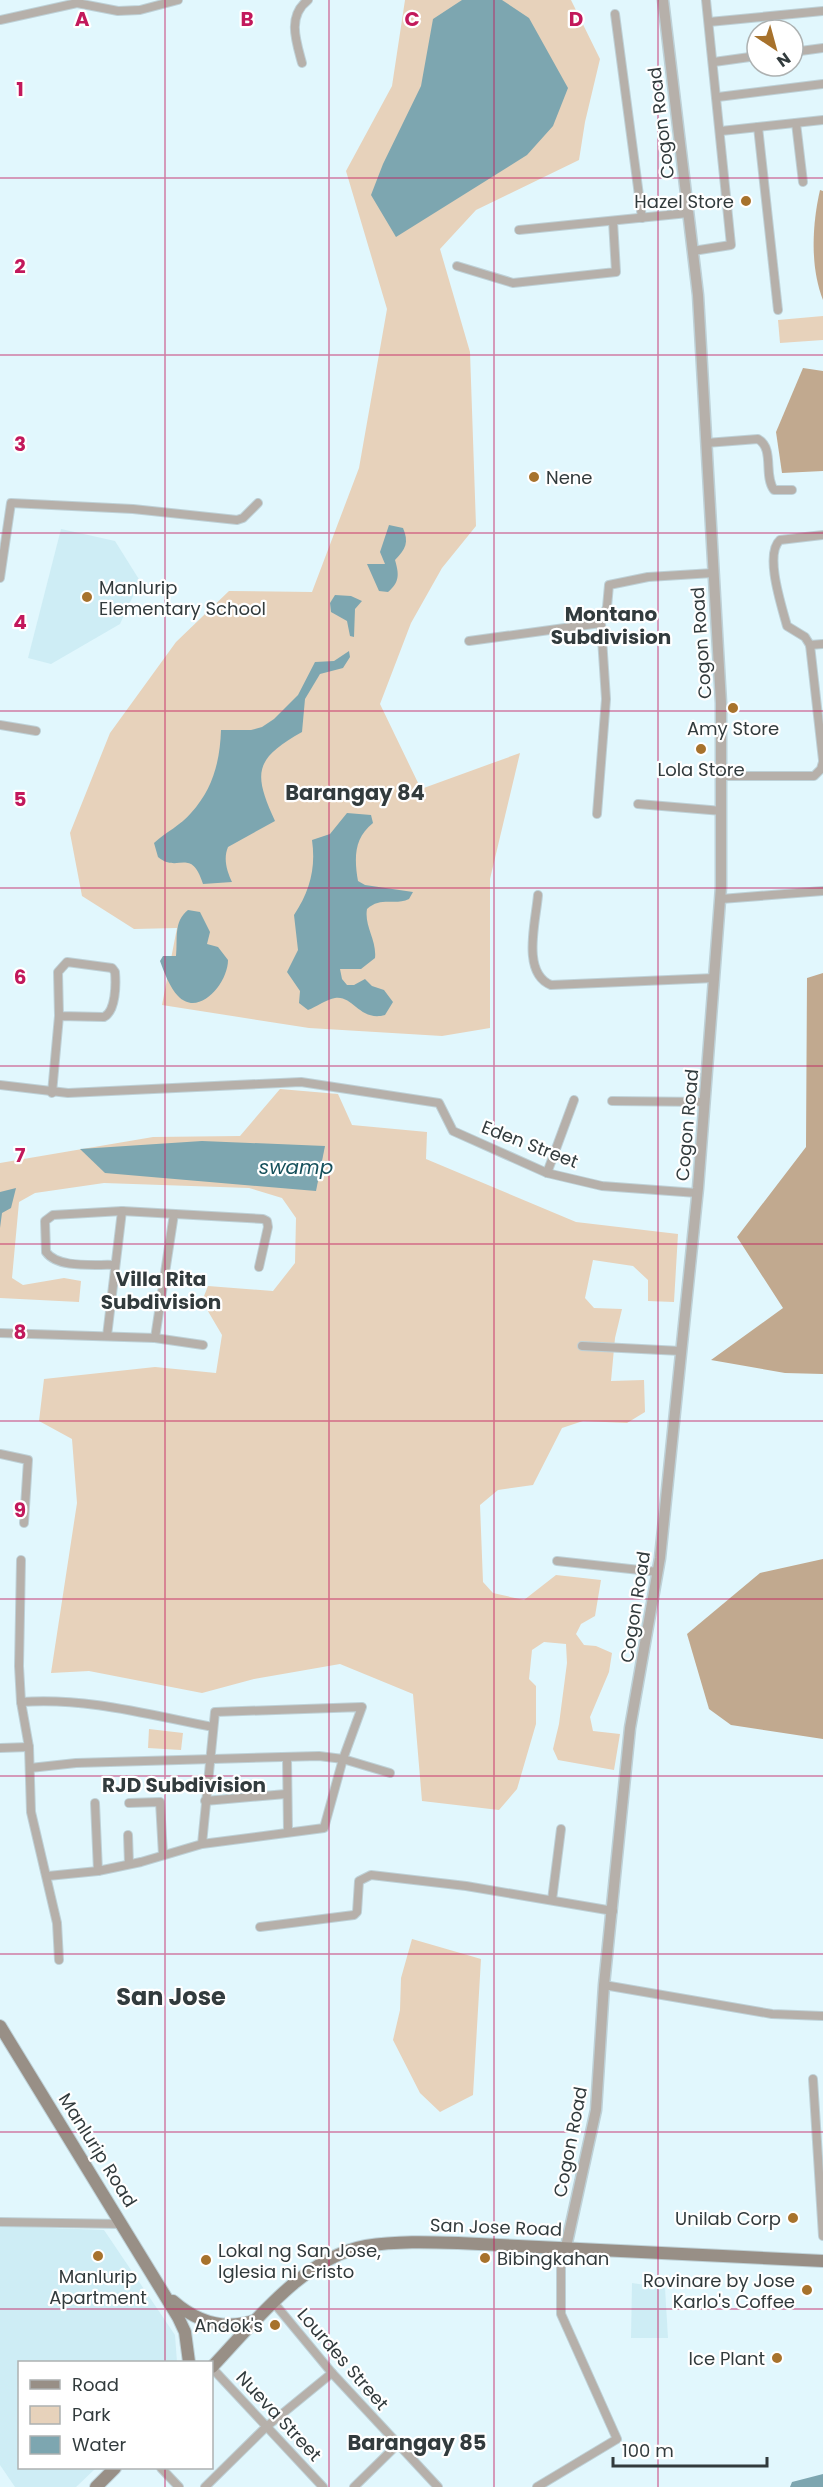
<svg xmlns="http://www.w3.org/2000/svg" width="823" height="2487" font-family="Poppins,sans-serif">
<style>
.built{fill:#ceedf5}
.green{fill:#e7d2bb}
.forest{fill:#c1a98f}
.water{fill:#7da6b0}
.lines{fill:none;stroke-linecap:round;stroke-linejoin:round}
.minor-casing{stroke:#bed1d7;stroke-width:10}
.tertiary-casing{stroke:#bed1d7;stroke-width:13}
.secondary-casing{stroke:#bed1d7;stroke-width:14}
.minor{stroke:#b6b0aa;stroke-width:8}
.tertiary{stroke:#b6b0aa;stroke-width:10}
.secondary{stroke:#988f86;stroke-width:12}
.grid{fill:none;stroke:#c2185b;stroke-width:1.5;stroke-opacity:0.55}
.poi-dot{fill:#a7722c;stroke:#fff;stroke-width:2}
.labels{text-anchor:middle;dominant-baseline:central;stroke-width:4.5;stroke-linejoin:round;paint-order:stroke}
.street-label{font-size:18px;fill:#323b3d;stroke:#fff}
.poi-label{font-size:18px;fill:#323b3d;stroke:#fff;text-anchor:end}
.neighbourhood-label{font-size:20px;font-weight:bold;fill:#323b3d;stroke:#fff}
.water-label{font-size:20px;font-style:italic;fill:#17515c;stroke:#fff}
.quarter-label{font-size:21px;font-weight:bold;fill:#323b3d;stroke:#fff}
.district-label{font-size:24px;font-weight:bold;fill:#323b3d;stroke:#fff}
.grid-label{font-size:20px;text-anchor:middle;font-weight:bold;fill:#c2185b;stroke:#fff;stroke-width:4.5;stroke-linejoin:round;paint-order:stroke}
</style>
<rect width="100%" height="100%" fill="#e1f7fd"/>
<g class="built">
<polygon points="61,529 115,541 140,581 120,624 51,664 28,658"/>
<polygon points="0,2226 104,2230 175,2335 177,2362 20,2362 20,2468 96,2468 76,2487 15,2487 0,2465"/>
<polygon points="632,2283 665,2288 668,2338 631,2338"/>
</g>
<g class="green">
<polygon points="405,0 571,0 600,59 585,122 579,160 476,210 440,249 470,352 476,526 442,568 411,623 380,704 421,789 520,753 490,879 490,1028 442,1036 309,1028 162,1005 177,928 134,929 82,896 70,833 110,733 176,642 229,591 312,592 359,468 387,309 346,171 392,86"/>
<polygon points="823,316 823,340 780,343 778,320"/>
<polygon points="280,1089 338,1094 352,1125 427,1132 426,1159 576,1222 678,1234 674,1302 648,1301 648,1280 633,1266 593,1260 585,1298 594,1308 622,1309 615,1338 611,1381 644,1380 645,1412 627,1423 583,1421 562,1428 533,1485 498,1490 480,1505 483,1582 493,1593 524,1600 556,1575 601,1580 595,1616 581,1624 576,1634 584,1645 596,1646 612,1653 609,1672 590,1717 593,1731 620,1734 614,1770 558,1760 553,1749 559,1724 567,1663 566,1644 544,1642 532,1650 529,1679 536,1686 536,1724 517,1789 499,1810 422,1801 413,1694 340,1664 254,1679 202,1693 89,1671 51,1673 77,1503 72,1439 39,1421 44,1379 155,1367 216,1373 222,1335 202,1301 208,1286 273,1291 295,1263 296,1218 282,1198 249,1188 104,1183 35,1193 19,1202 12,1278 23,1285 64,1278 81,1281 79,1302 0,1298 0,1163 153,1137 240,1136"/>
<polygon points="149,1729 183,1733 181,1750 148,1748"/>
<polygon points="412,1939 481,1959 473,2095 440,2112 420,2093 393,2040 400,2010 401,1978"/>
</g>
<g class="forest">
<path d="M820,190l3,1v109c-13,-33 -11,-75 -3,-110z"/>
<polygon points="803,368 823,371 823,471 782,473 776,432"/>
<polygon points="823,973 823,1374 785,1373 711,1360 783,1308 737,1237 806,1147 807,978"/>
<polygon points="823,1559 823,1739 731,1725 709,1709 687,1634 760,1573"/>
</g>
<g class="water">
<polygon points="462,0 502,0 529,18 568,88 553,126 527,155 396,237 371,195 383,164 421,86 433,19"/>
<path d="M389,525l14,3c6,14 3,21 -8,32 4,14 5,22 -7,32l-9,-1 -12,-27h18l-5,-12z"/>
<polygon points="335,595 351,596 362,601 355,609 354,637 350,636 347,621 331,612 330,603"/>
<path d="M349,651l1,6 -7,11 -23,6 -15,25 -3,33c-48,27 -49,41 -27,89l-47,26c-5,12 -1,24 4,35l-29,2c-12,-38 -25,-10 -45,-27l-4,-14c12,-11 27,-18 37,-30 22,-24 29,-52 30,-83h30l11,-3 12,-8 24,-24 17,-33 19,-1z"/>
<path d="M347,813l24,2 2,8c-19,15 -19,35 -15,58l7,4 48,7 -4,7c-14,7 -28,-3 -42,10 -3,17 10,31 8,49l-14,11h-21l2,10 5,6h7l11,-6 7,7 12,4 9,12 -8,13c-25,7 -32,-20 -50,-17 -8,1 -19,9 -27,12l-9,-7 1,-12 -13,-19 11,-22 -4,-35c16,-24 22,-47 18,-75l18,-6z"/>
<path d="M188,910l12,2 10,20 -3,12 11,3 10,13c0,23 -29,58 -50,36 -8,-8 -14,-24 -18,-35l3,-5h13c2,-17 -3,-34 12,-46z"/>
<polygon points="202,1141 325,1146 316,1191 105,1173 80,1149"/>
<polygon points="16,1188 11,1208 2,1213 0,1228 0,1192"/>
<polygon points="823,2474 823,2487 790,2487 792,2482"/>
</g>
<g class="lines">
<g class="minor-casing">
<g id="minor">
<polyline points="615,14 642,218"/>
<polyline points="0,20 77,3 118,11 140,10 178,0"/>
<polyline points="709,22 823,11"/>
<polyline points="793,52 823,48"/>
<polyline points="714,62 757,56"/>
<path d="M302,63c-6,-22 -15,-47 6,-63"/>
<polyline points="718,97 823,84"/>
<polyline points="796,123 803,182"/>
<polyline points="758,127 778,310"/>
<polyline points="721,131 823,120"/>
<polyline points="519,230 688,213"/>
<polyline points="693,251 731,245 706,0"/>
<polyline points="457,266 513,283 616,272 613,221"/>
<path d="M706,443l52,-4c17,10 5,36 16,51h18"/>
<path d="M823,535l-43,5c-16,14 2,67 7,86l18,11 5,8 13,115"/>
<polyline points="0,578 11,503 133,509 237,520 243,518 258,503"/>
<polyline points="469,641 601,623 607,607 609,585 648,577 713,573"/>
<polyline points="810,645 823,644"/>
<polyline points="0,725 36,731"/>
<polyline points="722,776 814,776 821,769 823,762"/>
<polyline points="638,804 722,811"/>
<polyline points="597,814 606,699 601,623"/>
<path d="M538,895c-2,26 -17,78 13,90l164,-7"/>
<polyline points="721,899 823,891"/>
<polyline points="0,1085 68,1093 301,1082 439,1103 453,1131 547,1173 602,1186 697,1193"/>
<path d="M52,1093l7,-77 -1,-44 9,-10 45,6 3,4c1,12 1,39 -11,45l-45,-1"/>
<polyline points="612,1101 705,1102"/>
<polyline points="547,1173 574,1100"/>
<path d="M115,1265c-19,-1 -57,4 -69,-13l-1,-31 8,-6 69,-4 141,8 4,2 1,6 -9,40"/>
<polyline points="0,1333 155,1338 203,1345"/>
<polyline points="107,1336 122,1211"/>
<polyline points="155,1338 174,1214"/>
<polyline points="582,1346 681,1351"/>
<polyline points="0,1454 28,1460 24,1523"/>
<polyline points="21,1560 19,1666 21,1702 29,1747 31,1812 57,1923 59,1960"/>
<polyline points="557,1561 658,1572"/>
<path d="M21,1702c65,-5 129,13 192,25"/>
<polyline points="0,1748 29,1747"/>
<polyline points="287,1758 288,1832"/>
<polyline points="30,1768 76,1763 319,1756 343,1759 390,1773"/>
<polyline points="205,1801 286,1794"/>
<polyline points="95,1803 98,1871"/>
<polyline points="129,1803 160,1802 163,1855"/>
<polyline points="128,1835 129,1864"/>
<polyline points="48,1876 98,1871 141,1862 202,1844 324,1828 343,1759 362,1707 215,1712 202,1844"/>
<polyline points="552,1900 561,1829"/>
<polyline points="260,1927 354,1915 357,1912 359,1881 371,1875 466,1886 613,1911"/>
<polyline points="604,1985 772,2014 823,2016"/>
<polyline points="813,2079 823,2236"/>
<polyline points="0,2222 122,2224"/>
<polyline points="274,2303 332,2373 438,2487"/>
<polyline points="212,2368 323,2487"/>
<polyline points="161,2468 179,2487"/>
<polyline points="205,2487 266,2427 332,2373"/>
<polyline points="354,2487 397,2445"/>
<polyline points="537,2487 617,2439 561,2314 561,2247"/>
</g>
</g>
<g class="tertiary-casing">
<polyline id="tertiary" points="566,2247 596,2110 604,1985 630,1728 660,1558 698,1188 721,887 721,703 698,295 663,0"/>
</g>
<g class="secondary-casing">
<g id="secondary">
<polyline points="0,2026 178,2317 185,2332 189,2362"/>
<path d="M173,2301c24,21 52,30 83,19"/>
<path d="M212,2367c41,-43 92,-110 154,-121 30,-5 62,-4 92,-3l365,18"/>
<polyline points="96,2487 115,2468"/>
</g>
</g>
<use href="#minor" class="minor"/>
<use href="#tertiary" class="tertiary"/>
<use href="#secondary" class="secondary"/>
</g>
<path class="grid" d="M165,0v2362M329,0v2487M494,0v2487M658,0v2487M0,178h823M0,355h823M0,533h823M0,711h823M0,888h823M0,1066h823M0,1244h823M0,1421h823M0,1599h823M0,1776h823M0,1954h823M0,2132h823M0,2309h823M165,2468v19"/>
<g class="poi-dot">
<circle cx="746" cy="201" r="6"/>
<circle cx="534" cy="477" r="6"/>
<circle cx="87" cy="597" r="6"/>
<circle cx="733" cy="708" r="6"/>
<circle cx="701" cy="749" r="6"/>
<circle cx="793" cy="2218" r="6"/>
<circle cx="98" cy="2256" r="6"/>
<circle cx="485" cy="2258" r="6"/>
<circle cx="206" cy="2260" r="6"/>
<circle cx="807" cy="2290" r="6"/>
<circle cx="275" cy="2325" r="6"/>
<circle cx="777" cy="2358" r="6"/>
</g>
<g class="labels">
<g class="street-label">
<text transform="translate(661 123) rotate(-97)">Cogon Road</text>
<text transform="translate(701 643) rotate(-94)">Cogon Road</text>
<text transform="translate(687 1125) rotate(-85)">Cogon Road</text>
<text transform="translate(530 1144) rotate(21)">Eden Street</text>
<text transform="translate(635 1607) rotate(-81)">Cogon Road</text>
<text transform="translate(570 2142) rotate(-79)">Cogon Road</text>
<text transform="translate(98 2150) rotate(58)">Manlurip Road</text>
<text transform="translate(496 2227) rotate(2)">San Jose Road</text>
<text transform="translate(343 2359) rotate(49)">Lourdes Street</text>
<text transform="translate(279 2416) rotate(47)">Nueva Street</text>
</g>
<g class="poi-label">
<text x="734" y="201">Hazel Store</text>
<text x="546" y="477" text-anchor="start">Nene</text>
<text x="99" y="587" text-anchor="start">Manlurip<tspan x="99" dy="21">Elementary School</tspan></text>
<text x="733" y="728" text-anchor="middle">Amy Store</text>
<text x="701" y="769" text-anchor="middle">Lola Store</text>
<text x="781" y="2218">Unilab Corp</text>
<text x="218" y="2250" text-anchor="start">Lokal ng San Jose,<tspan x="218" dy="21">Iglesia ni Cristo</tspan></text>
<text x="497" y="2258" text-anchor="start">Bibingkahan</text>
<text x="98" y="2276" text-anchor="middle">Manlurip<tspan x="98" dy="21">Apartment</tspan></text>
<text x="795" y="2280">Rovinare by Jose<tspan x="795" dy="21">Karlo's Coffee</tspan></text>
<text x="263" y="2325">Andok's</text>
<text x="765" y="2358">Ice Plant</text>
</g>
<g class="neighbourhood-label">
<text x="611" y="614">Montano<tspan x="611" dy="23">Subdivision</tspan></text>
<text x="161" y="1279">Villa Rita<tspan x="161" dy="23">Subdivision</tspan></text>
<text x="184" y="1785">RJD Subdivision</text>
</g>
<g class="water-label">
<text x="296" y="1167">swamp</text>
</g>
<g class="quarter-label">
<text x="355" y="792">Barangay 84</text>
<text x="417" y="2442">Barangay 85</text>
</g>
<g class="district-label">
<text x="171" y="1996">San Jose</text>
</g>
</g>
<g class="grid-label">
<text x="82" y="26">A</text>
<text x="247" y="26">B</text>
<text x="412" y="26">C</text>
<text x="576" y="26">D</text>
<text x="20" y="96">1</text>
<text x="20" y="273">2</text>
<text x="20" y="451">3</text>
<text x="20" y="629">4</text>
<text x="20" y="806">5</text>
<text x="20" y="984">6</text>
<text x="20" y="1162">7</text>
<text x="20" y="1339">8</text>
<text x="20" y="1517">9</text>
</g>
<rect x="18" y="2361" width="195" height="108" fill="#ffffff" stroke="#adb1b1" stroke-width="1.5"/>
<rect x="30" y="2380" width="30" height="9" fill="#988f86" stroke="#adb1b1" stroke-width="1.5"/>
<text x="72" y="2391" font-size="18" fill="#323b3d">Road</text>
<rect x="30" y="2406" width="30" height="18" fill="#e7d2bb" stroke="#adb1b1" stroke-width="1.5"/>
<text x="72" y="2421" font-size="18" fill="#323b3d">Park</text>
<rect x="30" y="2436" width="30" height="18" fill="#7da6b0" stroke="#adb1b1" stroke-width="1.5"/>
<text x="72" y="2451" font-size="18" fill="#323b3d">Water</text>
<g transform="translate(775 48) rotate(144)"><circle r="28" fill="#ffffff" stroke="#adb1b1" stroke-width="1.5"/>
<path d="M0-4.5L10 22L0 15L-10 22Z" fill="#a7722c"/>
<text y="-9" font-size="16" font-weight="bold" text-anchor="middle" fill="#323b3d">N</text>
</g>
<path d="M613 2457v9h154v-9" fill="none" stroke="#323b3d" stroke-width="3"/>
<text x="622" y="2457" font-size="18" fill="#323b3d" stroke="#ffffff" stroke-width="4.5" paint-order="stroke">100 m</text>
</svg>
